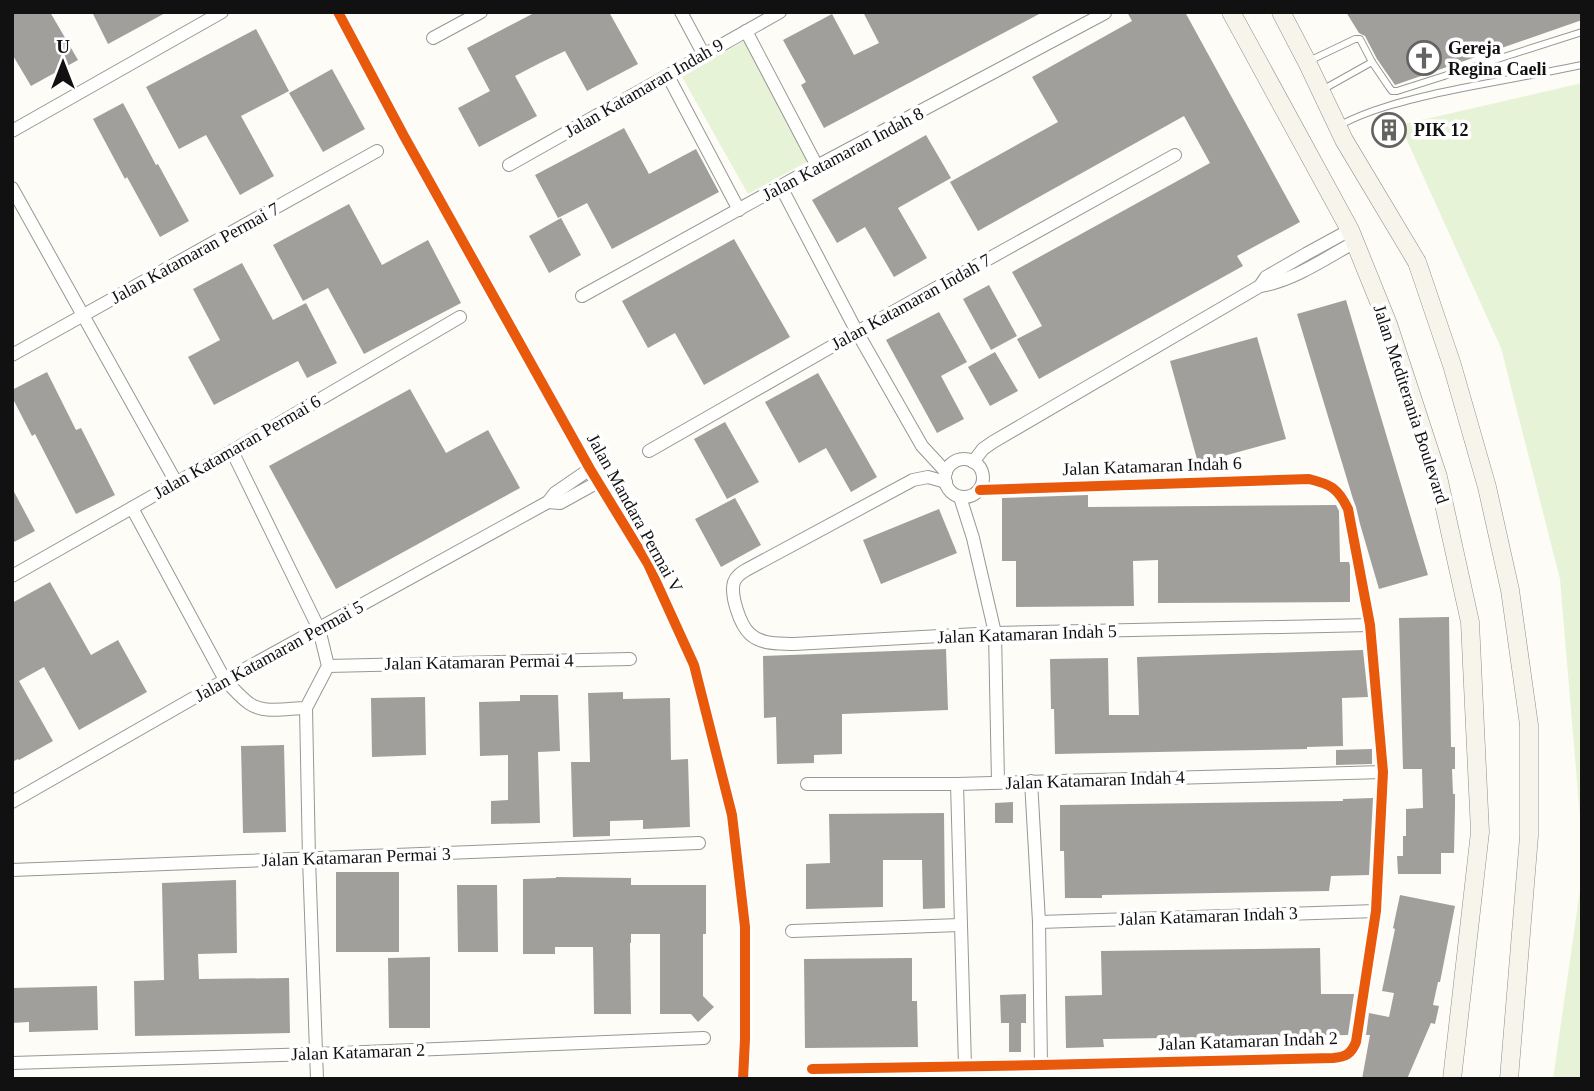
<svg xmlns="http://www.w3.org/2000/svg" width="1594" height="1091" font-family="'Times New Roman',serif">
<style>
.green{fill:#e7f3d7}
.building{fill:#a19f9c}
.lines{fill:none;stroke-linecap:round;stroke-linejoin:round}
.lane-casing{stroke:#979795;stroke-width:8}
.street-casing{stroke:#979795;stroke-width:14}
.secondary-casing{stroke:#8e8d8b;stroke-width:19}
.lane{stroke:#fffffe;stroke-width:6}
.street{stroke:#fffffe;stroke-width:12}
.secondary{stroke:#f6f4eb;stroke-width:18}
.cycleway-casing{stroke:#fff;stroke-width:15}
.cycleway{stroke:#e8590c;stroke-width:10}
.labels{text-anchor:middle;dominant-baseline:central;stroke-width:7;stroke-linejoin:round;paint-order:stroke}
.poi-label{font-size:18px;font-weight:bold;fill:#111;stroke:#fff;text-anchor:start}
.street-label{font-size:18px;fill:#111;stroke:#fff}
</style>
<rect width="100%" height="100%" fill="#fdfcf7"/>
<g class="green">
<polygon points="748,39 814,158 748,194 681,75"/>
<polygon points="1582,83 1582,841 1560,579 1501,348 1400,125"/>
<polygon points="1582,876 1582,1079 1553,1079"/>
</g>
<g class="building">
<polygon points="12,12 50,12 78,60 31,86 12,54"/>
<polygon points="92,12 167,12 108,44"/>
<polygon points="536,12 609,12 638,64 587,91 565,51 540,63 515,76 537,116 479,147 458,108 490,91 467,48"/>
<polygon points="863,12 1043,12 824,128 801,85 806,82 783,40 832,14 854,55 879,43"/>
<polygon points="1127,12 1185,12 1300,222 1237,256 1243,266 1039,379 1017,339 1042,326 1012,272 1210,163 1184,116 978,231 950,182 1058,122 1032,77 1132,21"/>
<polygon points="1346,12 1582,12 1582,20 1395,85 1377,59 1365,36 1359,33"/>
<polygon points="256,29 289,91 241,116 274,176 240,195 206,135 179,149 146,87"/>
<polygon points="332,69 365,129 323,152 289,93"/>
<polygon points="123,103 156,165 158,164 189,221 160,237 127,177 125,179 93,119"/>
<polygon points="624,128 649,174 696,149 719,192 612,249 587,203 558,218 535,175"/>
<polygon points="926,135 951,178 898,208 927,258 894,277 865,227 837,243 812,200"/>
<polygon points="349,204 382,265 428,240 461,303 364,354 328,288 303,301 273,245"/>
<polygon points="561,218 581,255 549,273 529,236"/>
<polygon points="734,239 790,337 704,385 675,333 648,348 622,301"/>
<polygon points="242,263 273,320 306,303 337,363 307,378 298,361 214,405 188,357 220,340 193,289"/>
<polygon points="989,285 1017,336 991,350 963,299"/>
<polygon points="1346,300 1428,575 1379,589 1360,524 1356,507 1353,499 1297,314"/>
<polygon points="939,312 967,362 941,376 964,419 937,433 886,340"/>
<polygon points="1257,337 1286,439 1198,463 1170,361"/>
<polygon points="995,352 1018,391 990,406 968,367"/>
<polygon points="47,372 76,430 81,428 115,495 76,514 35,434 32,436 12,397 12,390"/>
<polygon points="818,373 877,477 851,492 826,448 799,463 765,402"/>
<polygon points="410,389 446,453 488,430 520,488 336,589 269,466"/>
<polygon points="725,422 759,482 727,499 694,439"/>
<polygon points="12,488 35,531 12,543"/>
<polygon points="1088,495 1088,507 1336,505 1339,511 1340,562 1349,562 1350,566 1350,602 1158,603 1158,560 1133,561 1134,606 1016,607 1016,561 1002,561 1002,498"/>
<polygon points="735,498 761,545 721,567 695,519"/>
<polygon points="939,509 957,553 881,584 863,540"/>
<polygon points="50,582 91,655 118,640 147,692 79,730 44,667 19,681 53,741 19,760 18,759 12,762 12,603"/>
<polygon points="1449,617 1451,747 1455,747 1455,769 1452,769 1453,794 1455,794 1455,807 1454,853 1441,853 1441,874 1398,874 1397,856 1403,856 1403,836 1406,836 1406,809 1423,808 1422,769 1403,769 1399,618"/>
<polygon points="946,649 948,710 842,714 842,754 814,755 814,763 777,764 776,717 764,718 763,656"/>
<polygon points="1363,650 1368,697 1342,698 1343,746 1307,747 1307,749 1055,754 1054,709 1051,709 1050,659 1108,658 1109,715 1139,715 1137,657"/>
<polygon points="623,692 623,699 670,698 671,760 688,759 690,827 643,829 643,820 610,821 610,836 573,837 571,762 590,762 588,693"/>
<polygon points="520,695 558,695 560,751 538,752 540,823 491,824 491,801 508,800 508,755 480,756 479,702 520,701"/>
<polygon points="425,697 426,755 372,757 371,698"/>
<polygon points="284,745 286,832 243,833 241,746"/>
<polygon points="1372,749 1372,764 1336,765 1336,750"/>
<polygon points="1373,798 1369,875 1331,876 1329,891 1102,895 1102,898 1065,898 1064,851 1060,851 1060,805 1343,801 1343,799"/>
<polygon points="1013,802 1013,823 995,823 995,803"/>
<polygon points="944,813 945,908 923,909 922,860 883,860 883,907 806,909 806,864 830,863 829,814"/>
<rect x="336" y="872" width="63" height="80"/>
<polygon points="556,877 631,878 631,885 706,885 706,934 703,934 703,996 714,1007 698,1022 691,1014 660,1014 660,934 631,934 631,943 630,943 631,1014 594,1014 593,947 555,947 555,954 523,954 523,879 556,878"/>
<polygon points="236,880 237,953 198,954 199,979 289,978 290,1033 135,1036 134,981 164,980 162,883"/>
<polygon points="457,885 497,885 498,952 458,952"/>
<polygon points="1400,895 1455,906 1440,982 1438,982 1433,1005 1439,1006 1435,1024 1431,1023 1407,1079 1362,1079 1370,1035 1366,1035 1369,1013 1389,1017 1394,993 1382,991 1395,929 1393,928"/>
<polygon points="1320,948 1321,994 1354,994 1348,1035 1103,1039 1104,1047 1066,1048 1065,996 1102,995 1101,951"/>
<polygon points="430,957 430,1028 389,1028 388,958"/>
<polygon points="912,958 912,1001 917,1001 918,1047 805,1048 804,959"/>
<polygon points="97,986 98,1030 29,1032 29,1022 12,1023 12,988"/>
<polygon points="1026,994 1026,1023 1021,1023 1021,1052 1009,1052 1009,1023 1001,1023 1000,995"/>
</g>
<g class="lines">
<g class="lane-casing">
<g id="lane">
<polyline points="1309,61 1355,39 1360,39 1372,62 1389,87 1392,91 1397,91 1582,32"/>
<polyline points="1322,90 1372,62"/>
<path d="M1340,125c31,-16 64,-24 98,-32 47,-10 96,-18 144,-28"/>
</g>
</g>
<g class="street-casing">
<g id="street">
<polyline points="338,12 404,136 495,299 590,469 648,564 694,665 732,815 745,927 745,1039 743,1079"/>
<polyline points="681,12 704,55"/>
<polyline points="746,31 817,166"/>
<polyline points="433,38 481,12"/>
<polyline points="668,76 739,210"/>
<polyline points="12,131 222,12"/>
<polyline points="509,165 780,12"/>
<polyline points="781,187 857,332 922,446 946,472"/>
<polyline points="12,188 176,482"/>
<path d="M1260,286c33,-5 66,-28 95,-44"/>
<polyline points="582,296 817,166 1105,13"/>
<polyline points="12,355 377,151"/>
<polyline points="649,451 857,332 1175,155"/>
<circle cx="964" cy="478" r="19"/>
<polyline points="973,462 983,449 993,442 1260,286 1266,277 1306,254 1350,230"/>
<path d="M946,482l-18,-5 -15,3 -167,90c-5,3 -10,6 -12,12 -4,13 6,43 16,52 12,11 29,9 44,10l201,-11 375,-8"/>
<polyline points="960,497 973,538 995,633 998,782"/>
<polyline points="548,502 560,503 598,482"/>
<path d="M132,508l93,172c8,8 16,18 25,24 15,10 39,4 56,4l22,-42 -9,-37 -87,-178"/>
<polyline points="12,576 232,451 460,317"/>
<polyline points="328,666 630,659"/>
<polyline points="306,708 309,859 317,1079"/>
<polyline points="1031,781 1039,922 1041,1065"/>
<polyline points="807,784 957,784 1383,772"/>
<polyline points="957,784 965,1066"/>
<polyline points="12,802 225,680 548,502 555,493 590,469"/>
<polyline points="12,870 699,843"/>
<polyline points="1039,922 1376,911"/>
<polyline points="792,931 960,925"/>
<polyline points="12,1063 316,1054 704,1038"/>
<path d="M812,1069l229,-4 292,-7c13,-1 18,-4 23,-16l20,-131 7,-139 -13,-147 -22,-116c-10,-21 -18,-25 -39,-30l-329,11"/>
</g>
</g>
<g class="secondary-casing">
<g id="secondary">
<polyline points="1231,12 1350,230 1388,324 1438,477 1470,622 1480,832 1452,1079"/>
<polyline points="1281,12 1307,62 1344,140 1417,262 1452,365 1487,487 1510,590 1529,725 1529,836 1509,1079"/>
</g>
</g>
<use href="#lane" class="lane"/>
<use href="#street" class="street"/>
<use href="#secondary" class="secondary"/>
<g class="cycleway-casing">
<g id="cycleway">
<polyline points="338,12 404,136 495,299 590,469 648,564 694,665 732,815 745,927 745,1039 743,1079"/>
<path d="M812,1069l229,-4 292,-7c13,-1 18,-4 23,-16l20,-131 7,-139 -13,-147 -22,-116c-10,-21 -18,-25 -39,-30l-329,11"/>
</g>
</g>
<use href="#cycleway" class="cycleway"/>
</g>
<defs>
<g id="church-ring" transform="scale(1.75)"><circle r="9.5" fill="#fff" stroke="#646362" stroke-width="1.5"/><path d="M-1.2-6h2.4v3.5h3.3v2.4h-3.3V6h-2.4V-.1h-3.3v-2.4h3.3Z" fill="#646362"/></g>
<g id="building-ring" transform="scale(1.75)"><circle r="9.5" fill="#fff" stroke="#646362" stroke-width="1.5"/><path d="M-4-6H4V6H1V3H-1V6H-4ZM-2.5-4.3h1.7v1.8h-1.7ZM.8-4.3h1.7v1.8H.8ZM-2.5-1h1.7V.8h-1.7ZM.8-1h1.7V.8H.8Z" fill="#646362"/></g>
</defs>
<g fill-rule="evenodd">
<use href="#church-ring" x="1424" y="58"/>
<use href="#building-ring" x="1389" y="130"/>
</g>
<g class="labels">
<g class="poi-label">
<text x="1448" y="48">Gereja<tspan x="1448" dy="21">Regina Caeli</tspan></text>
<text x="1414" y="130">PIK 12</text>
</g>
<g class="street-label">
<text transform="translate(644 88) rotate(-30)">Jalan Katamaran Indah 9</text>
<text transform="translate(843 154) rotate(-28)">Jalan Katamaran Indah 8</text>
<text transform="translate(195 253) rotate(-29)">Jalan Katamaran Permai 7</text>
<text transform="translate(911 302) rotate(-29)">Jalan Katamaran Indah 7</text>
<text transform="translate(1411 404) rotate(72)">Jalan Mediterania Boulevard</text>
<text transform="translate(237 447) rotate(-30)">Jalan Katamaran Permai 6</text>
<text transform="translate(1152 466) rotate(-2)">Jalan Katamaran Indah 6</text>
<text transform="translate(635 513) rotate(61)">Jalan Mandara Permai V</text>
<text transform="translate(1027 634) rotate(-2)">Jalan Katamaran Indah 5</text>
<text transform="translate(279 651) rotate(-29)">Jalan Katamaran Permai 5</text>
<text transform="translate(479 662) rotate(-1)">Jalan Katamaran Permai 4</text>
<text transform="translate(1095 780) rotate(-2)">Jalan Katamaran Indah 4</text>
<text transform="translate(356 857) rotate(-2)">Jalan Katamaran Permai 3</text>
<text transform="translate(1208 916) rotate(-2)">Jalan Katamaran Indah 3</text>
<text transform="translate(1248 1041) rotate(-2)">Jalan Katamaran Indah 2</text>
<text transform="translate(358 1052) rotate(-2)">Jalan Katamaran 2</text>
</g>
</g>
<rect width="1594" height="1091" fill="none" stroke="#111111" stroke-width="28"/>
<g transform="translate(63 63)" stroke="#ffffff" stroke-width="5" paint-order="stroke">
<path d="M0-5L12 26L0 18L-12 26Z" fill="#111111"/>
<text y="-10" font-size="19" font-weight="bold" text-anchor="middle" fill="#111111">U</text>
</g>
</svg>
